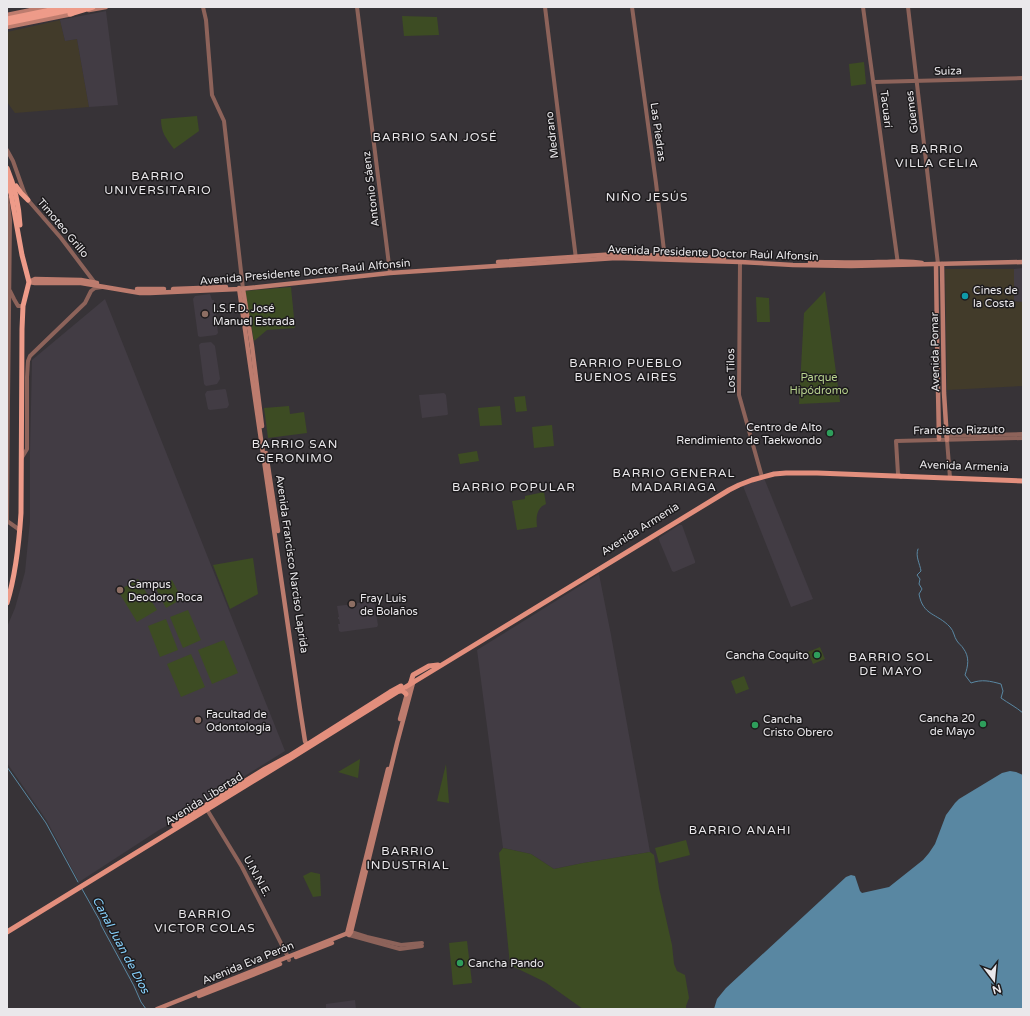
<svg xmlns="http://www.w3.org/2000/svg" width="1030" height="1016" font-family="'Varela Round',sans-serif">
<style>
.commercial{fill:#423b2a}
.built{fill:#423c44}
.green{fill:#3d4c23}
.water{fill:#5987a2}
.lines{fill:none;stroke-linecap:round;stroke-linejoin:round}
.stream{stroke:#5987a2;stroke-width:1}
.tertiary{stroke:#8d635a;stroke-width:4}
.secondary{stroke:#bd7c6e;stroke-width:4.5}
.primary{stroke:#e38f7d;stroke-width:5}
.trunk{stroke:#ee9b89;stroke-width:5}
.culture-dot{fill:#0f9aa8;stroke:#1d1b1d;stroke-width:1.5}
.education-dot{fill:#8d6e63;stroke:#1d1b1d;stroke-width:1.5}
.leisure-dot{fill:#2e9e5b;stroke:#1d1b1d;stroke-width:1.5}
.labels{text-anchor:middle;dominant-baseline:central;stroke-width:3;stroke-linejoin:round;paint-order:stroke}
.street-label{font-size:11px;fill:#eae8eb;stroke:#1d1b1d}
.poi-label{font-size:11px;fill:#eae8eb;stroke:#1d1b1d;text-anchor:start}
.park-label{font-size:11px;fill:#b8d28e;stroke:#1d1b1d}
.neighbourhood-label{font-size:12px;letter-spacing:1px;fill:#eae8eb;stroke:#1d1b1d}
.water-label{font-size:12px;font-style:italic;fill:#85cef9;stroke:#1d1b1d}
</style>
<rect width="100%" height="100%" fill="#373337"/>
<g class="commercial">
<polygon points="60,20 65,41 77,39 89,107 15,113 7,102 7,32"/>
<polygon points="945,269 1014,269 1014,301 1023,302 1023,386 947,390"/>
</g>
<g class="built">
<polygon points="106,11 118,105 89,107 77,39 65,41 60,20"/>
<polygon points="1023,268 1023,302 1014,301 1014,269"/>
<polygon points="210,294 212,300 214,300 218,333 216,335 200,337 198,336 193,299 195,296"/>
<polygon points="105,299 285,751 187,812 185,816 159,830 79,882 47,821 7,763 7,627 15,608 25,572 30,521 30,452 32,360"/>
<polygon points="211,342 215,346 220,379 217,384 206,386 204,384 199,345 201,343"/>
<polygon points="225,389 226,390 229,405 227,408 210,410 208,409 205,394 207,391"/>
<polygon points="444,393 446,395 448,414 447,415 422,418 419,395"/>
<polygon points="764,478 813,599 791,607 743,486"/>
<polygon points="679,525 682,525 695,561 695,563 674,572 672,571 659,540 659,538"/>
<polygon points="599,574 611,635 650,852 583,863 554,869 531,854 503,848 477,650"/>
<polygon points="374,601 378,625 377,627 341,632 339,631 338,624 340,624 339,619 338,619 338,617 339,617 337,606 354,604 354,603 357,602 357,603"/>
<polygon points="355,1000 356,1009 326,1009 326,1004"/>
</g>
<g class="green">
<polygon points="402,16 437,17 439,35 404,36"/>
<polygon points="864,62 866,84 851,86 849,64"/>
<path d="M197,116l2,15 -25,18c-8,-11 -13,-16 -13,-30z"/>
<polygon points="291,287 295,328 267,330 254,341 245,291"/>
<polygon points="825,291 840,402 799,404 804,313"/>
<polygon points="756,297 769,298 770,322 757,322"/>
<polygon points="525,396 527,411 516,412 514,397"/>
<polygon points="289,406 290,414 304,412 307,433 268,438 264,408"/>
<polygon points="500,406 502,425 480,426 478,408"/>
<polygon points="552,425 554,446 534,448 532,427"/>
<polygon points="477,451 479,461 460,464 458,454"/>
<path d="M544,492l2,12c-10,4 -10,14 -9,23l-20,3 -5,-29 13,-2v-3z"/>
<polygon points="253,558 258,594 230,609 213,565"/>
<polygon points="138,579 157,610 137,622 118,591"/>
<polygon points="172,580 182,599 166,608 156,589"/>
<polygon points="188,610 201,640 183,648 170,617"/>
<polygon points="166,619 178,650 160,657 148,626"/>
<polygon points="224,640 238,673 212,684 198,650"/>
<polygon points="820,647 825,659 813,664 808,652"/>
<polygon points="191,654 205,687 181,697 167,664"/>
<polygon points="744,676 749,689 736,694 731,681"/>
<polygon points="360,759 358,778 338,772"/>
<polygon points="446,764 449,803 437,801"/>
<polygon points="686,840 690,855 659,863 655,848"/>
<polygon points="503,848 531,854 554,869 583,863 650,852 654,855 659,888 672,945 674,964 677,971 685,975 689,998 686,1006 686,1009 583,1009 545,982 510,965 499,853"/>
<polygon points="311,872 320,874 321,896 313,897 303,876"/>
<polygon points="467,941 472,983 453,985 449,943"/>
</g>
<polygon class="water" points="1010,771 1016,772 1023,775 1023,1009 714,1009 717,999 726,988 846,877 851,875 855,876 860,891 862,893 889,887 923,860 929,853 935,844 946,815 955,803 959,799 1002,773"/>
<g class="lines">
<g class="stream">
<path d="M918,549c-3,7 2,15 3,22l-4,4 3,4 -1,5 3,5 -3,5c4,22 18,19 31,33 4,4 4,10 7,14 2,3 5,5 6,7 7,9 5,18 2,27l6,8c11,-4 19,-2 30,1l2,7 -2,7c7,5 15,9 22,15"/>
<polyline points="7,767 46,823 78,882"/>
<polyline points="82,889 100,921 101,925 134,986 141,1002 146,1009"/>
</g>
<g class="tertiary">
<polyline points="203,7 206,20 212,95 224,121 243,289"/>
<polyline points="357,7 390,273"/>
<polyline points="545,7 576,259"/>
<polyline points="632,7 656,183 665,259"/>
<polyline points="863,7 898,264"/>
<polyline points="908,7 938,264"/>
<polyline points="874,82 1023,78"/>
<polyline points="7,150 13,161 24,192 28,200 61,238 95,283 95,285"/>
<polyline points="7,197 10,220 8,401 7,521 17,528 20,531"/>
<polyline points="740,262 739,395 762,477"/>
<polyline points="10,291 14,299 18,306 23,306"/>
<polyline points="946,436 1023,434"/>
<polyline points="947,440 950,478"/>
<polyline points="21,459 27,449 27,377 28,361 30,356 85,303 91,291 95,288 102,287"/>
<polyline points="901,477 898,474 896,441 1023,438"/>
<polyline points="206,808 242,867 288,957 289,960"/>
<polyline points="351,932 367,937 401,945 422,943"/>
<polyline points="349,935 400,949 422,946"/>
</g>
<g class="secondary">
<polyline points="89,10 106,7"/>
<polyline points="7,15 46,7"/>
<polyline points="7,27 72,14"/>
<polyline points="498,262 616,254 724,258"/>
<path d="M810,262c23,0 46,1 68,0 15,0 30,-2 44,1"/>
<polyline points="936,264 937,339 939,439"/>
<polyline points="942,264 944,393 947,440"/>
<polyline points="29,282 35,283 81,283 140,293 150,293 239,289 390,273 616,258 740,262 793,265 851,266 1023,262"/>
<polyline points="29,282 35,279 81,280 97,283"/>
<polyline points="239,288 300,709 305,741 308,747"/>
<polyline points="137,289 164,289"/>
<polyline points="173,289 226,287"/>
<polyline points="243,289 252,346 262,426"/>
<polyline points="266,453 278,531"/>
<polyline points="400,719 410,683"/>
<polyline points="347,934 388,769"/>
<polyline points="349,935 351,932 397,743 413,683"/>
<polyline points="296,957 332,943"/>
<polyline points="199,996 280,964"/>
<polyline points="157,1009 348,933"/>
</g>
<g class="primary">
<polyline points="411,682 413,675 429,666 438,665"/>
<polyline points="399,691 403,691 406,694"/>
<polyline points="174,825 265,769 289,756 390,692 401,686"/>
<polyline points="7,932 268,772 291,758 399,691 729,490 739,485 752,480 774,474 786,473 817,473 1023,481"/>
</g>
<g class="trunk">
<polyline points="70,14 93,7"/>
<polyline points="7,19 65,7"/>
<polyline points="7,23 85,7"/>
<path d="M7,168c8,19 12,38 13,57"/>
<path d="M7,179l4,15 11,61 7,27 -6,24 -1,23 -1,184c-2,31 -5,61 -14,90"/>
<polyline points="16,186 21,193 28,200"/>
</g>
</g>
<circle class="culture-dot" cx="965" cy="296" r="4"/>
<g class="education-dot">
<circle cx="205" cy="314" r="4"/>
<circle cx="120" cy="590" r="4"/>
<circle cx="352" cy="604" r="4"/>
<circle cx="198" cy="720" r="4"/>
</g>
<g class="leisure-dot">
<circle cx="830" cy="433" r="4"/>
<circle cx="817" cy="655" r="4"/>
<circle cx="983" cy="724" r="4"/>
<circle cx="755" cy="725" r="4"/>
<circle cx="460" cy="963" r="4"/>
</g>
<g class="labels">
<g class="street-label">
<text transform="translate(948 71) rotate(-1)">Suiza</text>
<text transform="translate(886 109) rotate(83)">Tacuarí</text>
<text transform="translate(912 112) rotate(-97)">Güemes</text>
<text transform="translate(658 132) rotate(82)">Las Piedras</text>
<text transform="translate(552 135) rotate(-97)">Medrano</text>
<text transform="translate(371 189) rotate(-97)">Antonio Sáenz</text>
<text transform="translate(63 228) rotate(50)">Timoteo Grillo</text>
<text transform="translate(713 253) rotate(2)">Avenida Presidente Doctor Raúl Alfonsín</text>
<text transform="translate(305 272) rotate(-5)">Avenida Presidente Doctor Raúl Alfonsín</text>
<text transform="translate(935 352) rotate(-91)">Avenida Pomar</text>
<text transform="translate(731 371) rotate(-91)">Los Tilos</text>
<text transform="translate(959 430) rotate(-1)">Francisco Rizzuto</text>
<text transform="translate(964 466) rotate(2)">Avenida Armenia</text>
<text transform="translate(640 529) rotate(-32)">Avenida Armenia</text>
<text transform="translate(292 564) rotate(82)">Avenida Francisco Narciso Laprida</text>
<text transform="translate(204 799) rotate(-32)">Avenida Libertad</text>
<text transform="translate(257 876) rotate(61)">U.N.N.E.</text>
<text transform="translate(248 963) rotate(-22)">Avenida Eva Perón</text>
</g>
<g class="poi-label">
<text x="973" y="290">Cines de<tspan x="973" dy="13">la Costa</tspan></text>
<text x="213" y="308">I.S.F.D. José<tspan x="213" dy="13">Manuel Estrada</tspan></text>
<text x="822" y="427" text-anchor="end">Centro de Alto<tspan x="822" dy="13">Rendimiento de Taekwondo</tspan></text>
<text x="128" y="584">Campus<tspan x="128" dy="13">Deodoro Roca</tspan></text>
<text x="360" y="598">Fray Luis<tspan x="360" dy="13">de Bolaños</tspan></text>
<text x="809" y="655" text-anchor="end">Cancha Coquito</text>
<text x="206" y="714">Facultad de<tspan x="206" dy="13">Odontología</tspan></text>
<text x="975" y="718" text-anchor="end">Cancha 20<tspan x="975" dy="13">de Mayo</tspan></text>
<text x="763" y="719">Cancha<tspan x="763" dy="13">Cristo Obrero</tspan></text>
<text x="468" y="963">Cancha Pando</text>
</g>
<g class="park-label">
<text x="819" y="377">Parque<tspan x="819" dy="13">Hipódromo</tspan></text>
</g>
<g class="neighbourhood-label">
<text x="435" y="137">BARRIO SAN JOSÉ</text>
<text x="937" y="149">BARRIO<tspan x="937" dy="14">VILLA CELIA</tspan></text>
<text x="158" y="176">BARRIO<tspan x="158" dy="14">UNIVERSITARIO</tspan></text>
<text x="647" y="197">NIÑO JESÚS</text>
<text x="626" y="363">BARRIO PUEBLO<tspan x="626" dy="14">BUENOS AIRES</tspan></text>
<text x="295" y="444">BARRIO SAN<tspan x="295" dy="14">GERONIMO</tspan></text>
<text x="674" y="473">BARRIO GENERAL<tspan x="674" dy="14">MADARIAGA</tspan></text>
<text x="514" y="487">BARRIO POPULAR</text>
<text x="891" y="657">BARRIO SOL<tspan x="891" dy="14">DE MAYO</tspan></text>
<text x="740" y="830">BARRIO ANAHI</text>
<text x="408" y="851">BARRIO<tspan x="408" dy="14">INDUSTRIAL</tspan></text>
<text x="205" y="914">BARRIO<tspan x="205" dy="14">VICTOR COLAS</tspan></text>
</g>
<g class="water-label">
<text transform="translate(121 945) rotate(62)">Canal Juan de Dios</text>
</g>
</g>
<rect width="1030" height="1016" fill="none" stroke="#eae8eb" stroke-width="16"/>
<g transform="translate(994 980) rotate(164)" stroke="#1d1b1d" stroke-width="3" paint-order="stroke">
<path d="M0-3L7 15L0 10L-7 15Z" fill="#eae8eb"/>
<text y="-6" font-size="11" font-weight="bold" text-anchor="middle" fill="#eae8eb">N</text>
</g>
</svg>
